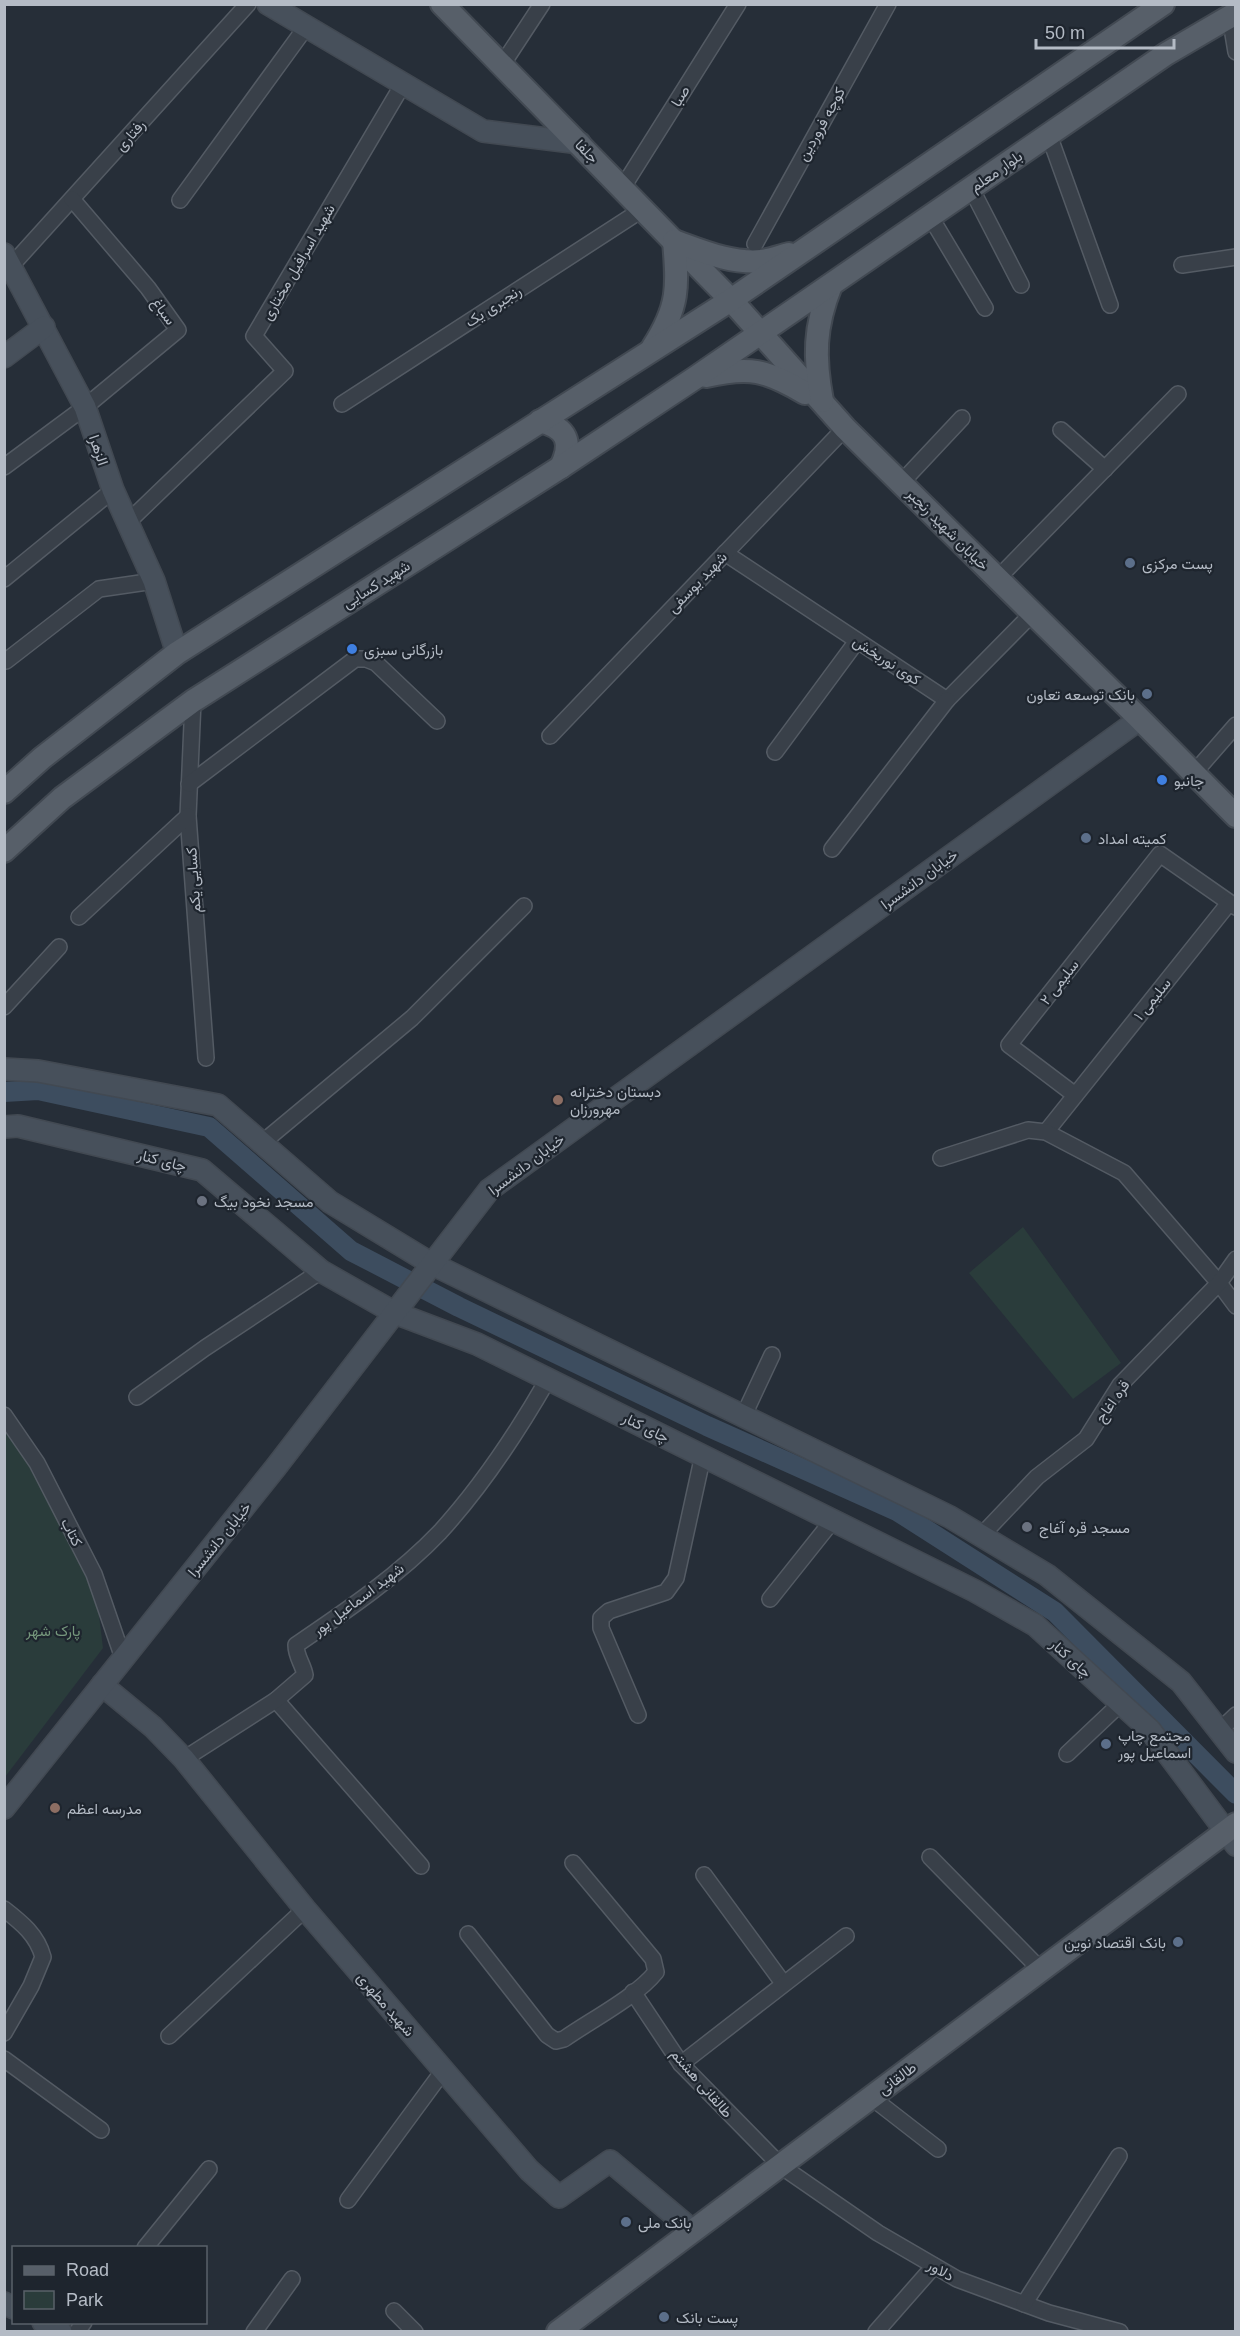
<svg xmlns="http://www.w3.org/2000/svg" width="1240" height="2336" font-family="Helvetica,Vazirmatn,sans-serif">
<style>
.green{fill:#2a3c3b}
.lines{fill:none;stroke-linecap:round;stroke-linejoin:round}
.canal{stroke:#3d4d5f;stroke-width:20}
.street-casing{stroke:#545b64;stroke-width:18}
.secondary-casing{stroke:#424952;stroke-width:24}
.primary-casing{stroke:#424952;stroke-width:26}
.street{stroke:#394049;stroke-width:15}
.secondary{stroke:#47505b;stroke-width:21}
.primary{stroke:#575f69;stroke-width:22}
.service-dot{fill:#5c6f8a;stroke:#1e252e;stroke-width:2}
.shop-dot{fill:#3f7fe0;stroke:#1e252e;stroke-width:2}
.education-dot{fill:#8d6e63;stroke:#1e252e;stroke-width:2}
.worship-dot{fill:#6b7280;stroke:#1e252e;stroke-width:2}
.labels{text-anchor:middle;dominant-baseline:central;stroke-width:4.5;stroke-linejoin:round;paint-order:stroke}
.street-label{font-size:15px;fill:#b4bbc5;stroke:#1e252e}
.poi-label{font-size:15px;fill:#b4bbc5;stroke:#1e252e;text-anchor:start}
.park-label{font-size:15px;fill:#75977c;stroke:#1e252e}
</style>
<rect width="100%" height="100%" fill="#262e38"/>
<g class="green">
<polygon points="1023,1227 1121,1363 1073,1399 969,1273"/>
<polygon points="5,1420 94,1574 103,1648 5,1777"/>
</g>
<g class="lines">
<polyline class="canal" points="4,1092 38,1090 209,1127 351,1251 459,1307 707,1426 897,1511 1055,1612 1236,1794"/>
<g class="street-casing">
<g id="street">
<polyline points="1230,16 1236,52"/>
<polyline points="502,65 542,4"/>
<polyline points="1049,135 1110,305"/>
<polyline points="623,187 738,4"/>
<polyline points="971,188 1021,285"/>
<polyline points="180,200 306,27"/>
<polyline points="930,216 985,308"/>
<polyline points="755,244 888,4"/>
<polyline points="1182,265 1236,257"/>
<polyline points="11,266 248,4"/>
<polyline points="342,404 643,209"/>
<polyline points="1061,430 1105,469"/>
<polyline points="4,467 85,407 178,330 148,288 72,199"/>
<polyline points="901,483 962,418"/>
<polyline points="127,523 285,371 254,336 403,84"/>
<polyline points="725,553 947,700 1033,613"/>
<polyline points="998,578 1178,394"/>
<polyline points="4,579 113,490"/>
<polyline points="6,661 99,589 154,581"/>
<polyline points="193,701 188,816 206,1058"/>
<polyline points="550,736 845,428"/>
<polyline points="775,752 857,641"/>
<polyline points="1194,773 1236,725"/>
<polyline points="189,784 355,659 366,659 376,663 437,721"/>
<polyline points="832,849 947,700"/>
<polyline points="79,917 188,816"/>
<polyline points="4,1007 59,947"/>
<polyline points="1075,1095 1009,1045 1160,854 1236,907"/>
<polyline points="1046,1132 1229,903"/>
<polyline points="262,1143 412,1018 524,906"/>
<polyline points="941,1158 1028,1130 1046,1132 1124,1173 1219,1283 1236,1306"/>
<polyline points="137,1397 205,1348 321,1271"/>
<polyline points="4,1415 37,1463 94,1574 123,1658"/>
<polyline points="743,1417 772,1355"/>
<polyline points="981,1536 1037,1477 1086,1439 1120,1385 1219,1283 1236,1259"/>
<polyline points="770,1599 833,1520"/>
<polyline points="276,1700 421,1866"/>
<polyline points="638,1715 601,1628 601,1618 609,1611 666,1592 676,1578 703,1455"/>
<polyline points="1219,1731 1236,1715"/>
<polyline points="1067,1754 1121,1703"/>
<path d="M184,1759l92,-59 29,-25c-2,-11 -9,-18 -9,-30 50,-34 102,-69 144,-113 42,-46 77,-99 108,-153"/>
<polyline points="930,1857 1041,1970"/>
<polyline points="704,1875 783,1983"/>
<path d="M4,1909c18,14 33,26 39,48l-12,29 -27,47"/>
<path d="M468,1934l79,101 9,6 8,-2c27,-19 72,-42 92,-67l-3,-13 -80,-96"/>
<polyline points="633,1992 681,2064 781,2166 878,2233 957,2279 1049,2313 1120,2332"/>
<polyline points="169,2036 305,1909"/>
<polyline points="4,2059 101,2130"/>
<polyline points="681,2064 846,1936"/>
<polyline points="871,2097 938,2149"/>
<polyline points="348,2200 443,2071"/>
<polyline points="145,2248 209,2169"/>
<polyline points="1024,2304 1119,2156"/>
<polyline points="394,2311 415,2332"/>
<polyline points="77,2332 84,2322"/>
<polyline points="254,2332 292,2279"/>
<polyline points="876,2332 934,2266"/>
</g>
</g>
<g class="secondary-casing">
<g id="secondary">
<polyline points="268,4 483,131 580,143"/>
<polyline points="4,254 85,407 113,490 154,581 177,653"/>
<polyline points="4,357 44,327"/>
<polyline points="4,1069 38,1071 218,1105 330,1202 432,1264 950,1517 1047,1575 1181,1682 1236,1752"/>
<polyline points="4,1127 18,1126 202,1170 321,1271 395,1313 477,1344 975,1591 1035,1625 1150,1730 1236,1845"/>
<polyline points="102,1685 153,1727 184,1759 305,1909 529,2170 559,2197 610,2161 692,2230"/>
<polyline points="4,1808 276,1467 489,1190 1140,719"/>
<polyline points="4,2303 14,2308"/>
<polyline points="43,2322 61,2332"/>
</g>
</g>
<g class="primary-casing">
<g id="primary">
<polyline points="442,4 731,300 845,428 1140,719 1236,816"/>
<path d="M653,347c26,-40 25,-60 21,-106 28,10 57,23 88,20 9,-1 19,-5 27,-7"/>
<path d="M706,376c44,-10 60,-6 99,17"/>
<path d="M822,401c-8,-43 -8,-74 9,-116"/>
<path d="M540,421c27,7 33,21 21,46"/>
<polyline points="4,792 42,758 177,653 731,300 1163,4"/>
<polyline points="4,851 62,798 193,701 561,467 695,378 1166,54 1236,13"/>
<polyline points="558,2332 1236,1824"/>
</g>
</g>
<use href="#street" class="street"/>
<use href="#secondary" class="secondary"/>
<use href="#primary" class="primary"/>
</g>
<g class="service-dot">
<circle cx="1130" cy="563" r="6"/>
<circle cx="1147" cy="694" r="6"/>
<circle cx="1086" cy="838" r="6"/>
<circle cx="1106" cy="1744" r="6"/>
<circle cx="1178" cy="1942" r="6"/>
<circle cx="626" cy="2222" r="6"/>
<circle cx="664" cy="2317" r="6"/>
</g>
<g class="shop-dot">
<circle cx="352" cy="649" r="6"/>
<circle cx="1162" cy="780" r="6"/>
</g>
<g class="education-dot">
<circle cx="558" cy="1100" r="6"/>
<circle cx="55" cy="1808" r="6"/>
</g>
<g class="worship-dot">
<circle cx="202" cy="1201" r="6"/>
<circle cx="1027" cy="1527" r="6"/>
</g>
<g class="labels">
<g class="street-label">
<text transform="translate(680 96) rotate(-58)">صبا</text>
<text transform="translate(821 124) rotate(-61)">کوچه فروردین</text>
<text transform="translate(130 135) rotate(-48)">رفتاری</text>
<text transform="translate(587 151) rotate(46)">جلفا</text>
<text transform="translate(996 171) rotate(-35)">بلوار معلم</text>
<text transform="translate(298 262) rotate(-60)">شهید اسرافیل مختاری</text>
<text transform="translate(493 306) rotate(-33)">رنجبری یک</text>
<text transform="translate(164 311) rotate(54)">سباغ</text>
<text transform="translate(99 450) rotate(71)">الزهرا</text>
<text transform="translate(948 529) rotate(45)">خیابان شهید رنجبر</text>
<text transform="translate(697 582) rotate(-46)">شهید یوسفی</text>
<text transform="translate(376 584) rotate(-32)">شهید کسایی</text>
<text transform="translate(887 660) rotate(33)">کوی نوربخش</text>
<text transform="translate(919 879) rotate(-36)">خیابان دانشسرا</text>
<text transform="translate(193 880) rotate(-94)">کسایی یکم</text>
<text transform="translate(1059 982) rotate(-52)">سلیمی ۲</text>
<text transform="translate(1152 999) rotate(-51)">سلیمی ۱</text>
<text transform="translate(162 1160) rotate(14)">چای کنار</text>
<text transform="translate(526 1164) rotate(-37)">خیابان دانشسرا</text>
<text transform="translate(1112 1401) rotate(-55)">قره اغاج</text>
<text transform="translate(646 1427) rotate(26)">چای کنار</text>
<text transform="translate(72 1532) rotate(63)">کتاب</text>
<text transform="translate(219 1539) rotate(-51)">خیابان دانشسرا</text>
<text transform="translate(358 1599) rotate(-37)">شهید اسماعیل پور</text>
<text transform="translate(1071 1658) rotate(42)">چای کنار</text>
<text transform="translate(386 2004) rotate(49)">شهید مطهری</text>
<text transform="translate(897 2078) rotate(-37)">طالقانی</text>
<text transform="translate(702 2083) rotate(49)">طالقانی هشتم</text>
<text transform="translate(941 2270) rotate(30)">دلاور</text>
</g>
<g class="poi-label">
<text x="1142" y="563">پست مرکزی</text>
<text x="364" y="649">بازرگانی سبزی</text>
<text x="1135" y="694" text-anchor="end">بانک توسعه تعاون</text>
<text x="1174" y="780">جانبو</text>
<text x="1098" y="838">کمیته امداد</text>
<text x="570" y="1091">دبستان دخترانه<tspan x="570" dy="17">مهرورزان</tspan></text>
<text x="214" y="1201">مسجد نخود‌ بیگ</text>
<text x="1039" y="1527">مسجد قره آغاج</text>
<text x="1118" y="1735">مجتمع چاپ<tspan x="1118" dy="17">اسماعیل پور</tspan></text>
<text x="67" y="1808">مدرسه اعظم</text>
<text x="1166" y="1942" text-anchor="end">بانک اقتصاد نوین</text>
<text x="638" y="2222">بانک ملی</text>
<text x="676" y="2317">پست بانک</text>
</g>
<g class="park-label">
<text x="53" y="1630">پارک شهر</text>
</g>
</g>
<rect width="1240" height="2336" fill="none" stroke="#b4bbc5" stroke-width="12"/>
<rect x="12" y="2246" width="195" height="78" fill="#1e252e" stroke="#5a616a" stroke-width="1.5"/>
<rect x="24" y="2266" width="30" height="9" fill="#575f69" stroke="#5a616a" stroke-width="1.5"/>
<text x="66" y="2276" font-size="18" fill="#b4bbc5">Road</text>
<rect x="24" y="2291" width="30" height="18" fill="#2a3c3b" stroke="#5a616a" stroke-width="1.5"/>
<text x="66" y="2306" font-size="18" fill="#b4bbc5">Park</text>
<path d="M1036 39v9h138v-9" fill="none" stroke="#b4bbc5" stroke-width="3"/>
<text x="1045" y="39" font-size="18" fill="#b4bbc5" stroke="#1e252e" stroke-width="4.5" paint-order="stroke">50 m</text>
</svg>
